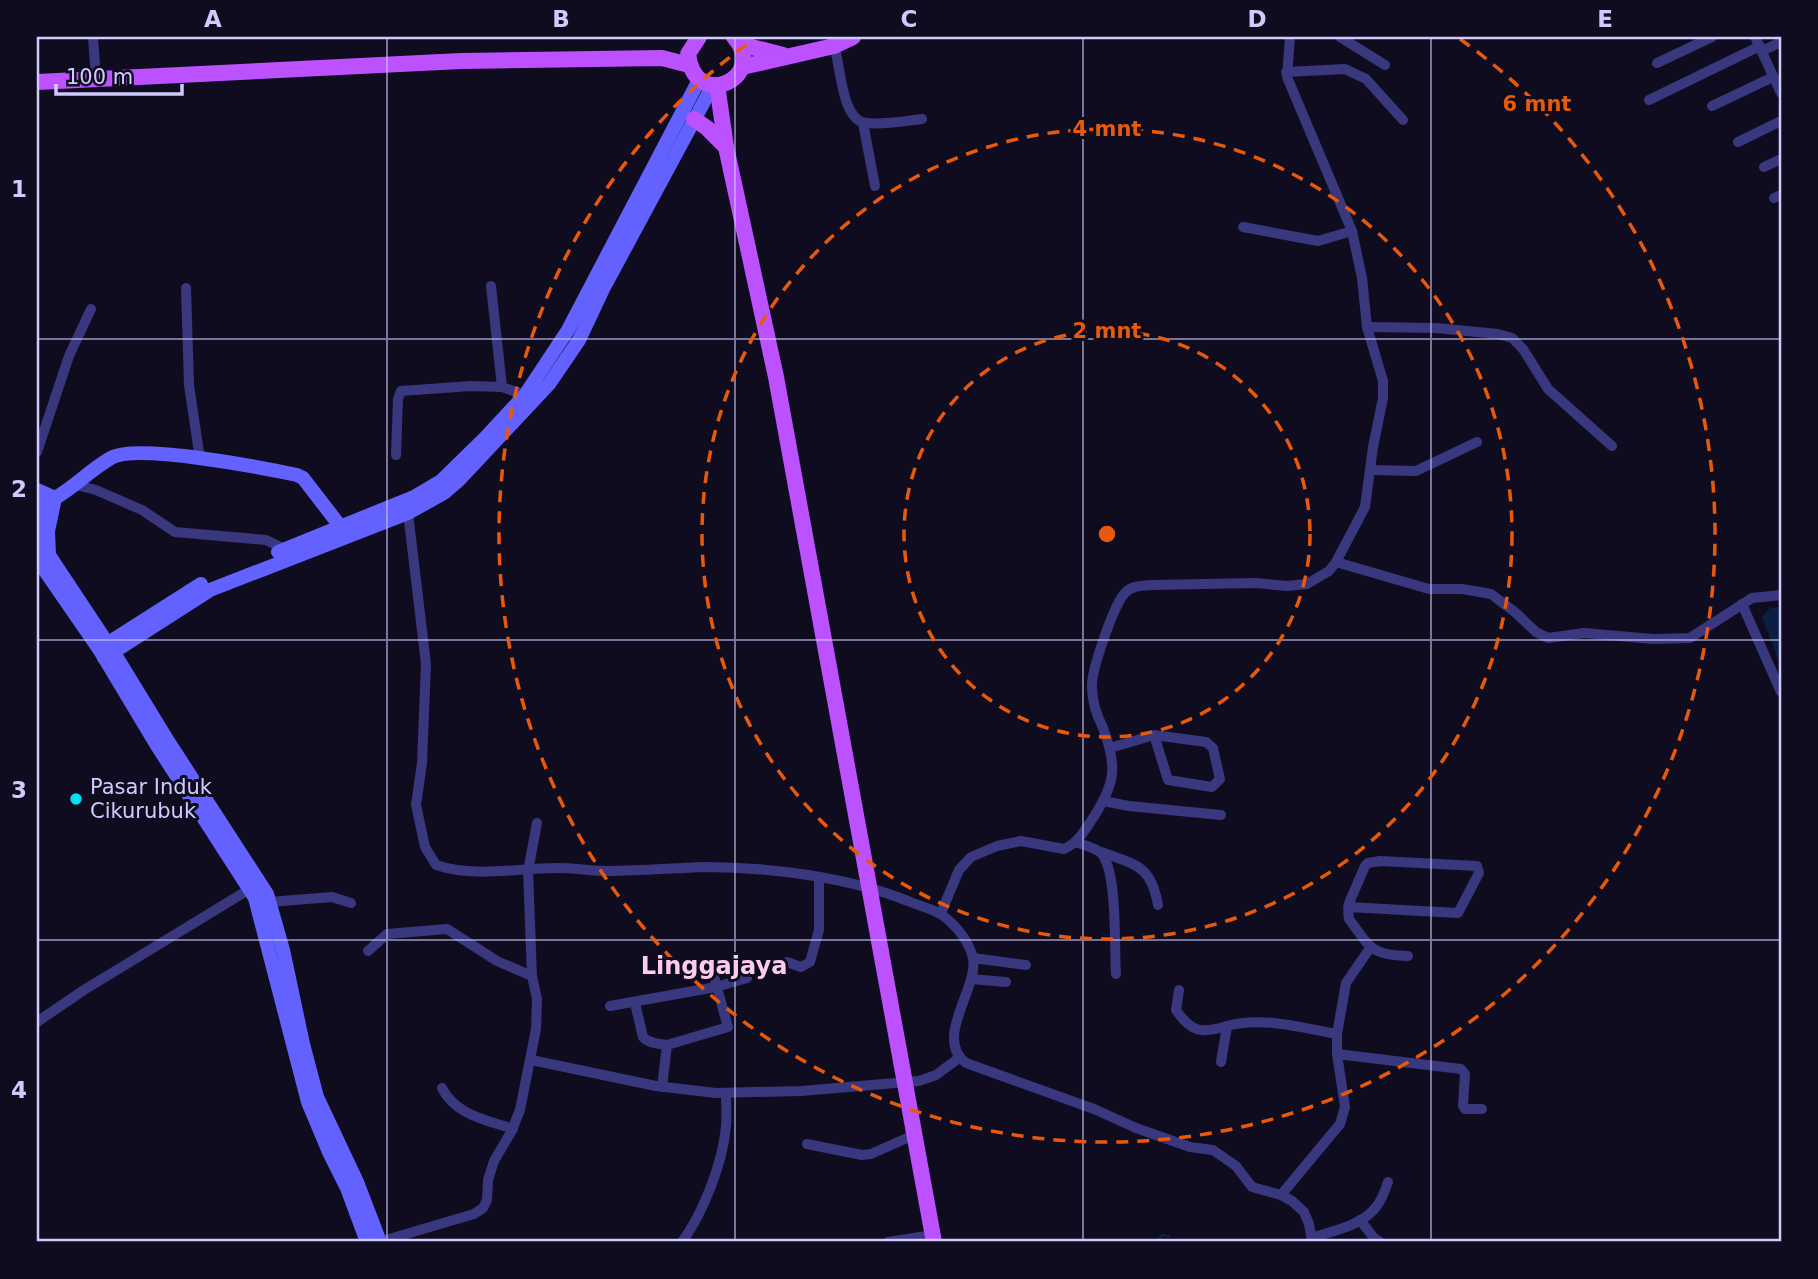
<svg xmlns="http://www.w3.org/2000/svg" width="1818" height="1279" font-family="'DejaVu Sans',sans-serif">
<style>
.water{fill:#0b1f40}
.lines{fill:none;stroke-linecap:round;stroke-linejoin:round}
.stream{stroke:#0b1f40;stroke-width:2.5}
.street{stroke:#39377e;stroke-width:10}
.secondary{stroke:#6361ff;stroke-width:14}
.primary{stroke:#bc51ff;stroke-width:16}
.grid{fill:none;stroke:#d0caff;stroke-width:2;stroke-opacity:0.55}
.ring{fill:none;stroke:#e8590c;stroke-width:3.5;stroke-dasharray:12 9}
.poi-dot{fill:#00e0f5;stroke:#0f0c1f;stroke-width:2.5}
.labels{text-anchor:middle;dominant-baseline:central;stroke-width:6;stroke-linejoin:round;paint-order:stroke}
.poi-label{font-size:21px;fill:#d0caff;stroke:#0f0c1f;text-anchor:start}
.quarter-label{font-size:24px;font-weight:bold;fill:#ffcced;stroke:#0f0c1f}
.centre{fill:#e8590c;stroke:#0f0c1f;stroke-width:3.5}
.ring-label{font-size:21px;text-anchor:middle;font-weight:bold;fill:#e8590c;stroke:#0f0c1f;stroke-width:6;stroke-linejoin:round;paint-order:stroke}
.neatline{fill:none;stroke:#d0caff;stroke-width:2.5}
.grid-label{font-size:23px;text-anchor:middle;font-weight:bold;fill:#d0caff}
</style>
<rect width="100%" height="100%" fill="#0f0c1f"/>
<polygon class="water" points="1781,607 1781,667 1762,617 1770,608"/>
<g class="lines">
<polyline class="stream" points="1157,1242 1162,1235 1169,1236"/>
<g class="street">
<polyline points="93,37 96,79"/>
<polyline points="1340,37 1385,65"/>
<polyline points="1755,37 1781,93"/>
<path d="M834,46c7,20 7,74 32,77 18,2 38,-2 56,-4"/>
<polyline points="1762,51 1781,42"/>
<polyline points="1657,63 1712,37"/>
<polyline points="1286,72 1345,69 1366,79 1403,120"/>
<polyline points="1649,100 1760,46"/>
<polyline points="1712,106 1773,77"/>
<polyline points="863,123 875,186"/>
<polyline points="1738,142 1781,121"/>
<polyline points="1764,167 1781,159"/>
<polyline points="1774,198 1781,195"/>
<polyline points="1243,227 1318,241 1352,231"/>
<polyline points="491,286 502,387"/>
<polyline points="186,288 189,385 200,459"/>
<polyline points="1367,327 1436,328 1498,334 1512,338 1523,349 1548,389 1612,446"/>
<polyline points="37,452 69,356 91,309"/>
<polyline points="396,455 398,399 401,391 471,386 502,387 525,395"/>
<polyline points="1371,470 1416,471 1477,442"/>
<polyline points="76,485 96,490 142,510 175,532 266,540 284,549"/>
<path d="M408,513l18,151 -4,99 -6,42 9,42 11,18c40,13 79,3 121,3 17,0 35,3 53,3 31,0 63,-3 95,-4 64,0 143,10 203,34 11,5 26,8 34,14 14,10 27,26 31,43 6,30 -40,80 -7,105l128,46 42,19 54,19 23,3 23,16 16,21 29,8 11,6 12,11 5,12 3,18"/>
<polyline points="1336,562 1429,589 1462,589 1491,594 1516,613 1536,632 1548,638 1584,633 1653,639 1690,638 1752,598 1781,595"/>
<polyline points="1742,604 1781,692"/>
<polyline points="1110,748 1154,735 1206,742 1213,748 1220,779 1212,787 1168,780 1154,735"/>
<polyline points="1103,801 1129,806 1221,815"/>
<path d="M1076,842c8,3 20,6 25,11 17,18 13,96 15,121"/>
<path d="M1101,852c35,13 50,13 57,53"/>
<polyline points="269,902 332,897 351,903"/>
<path d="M1348,907l110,6 21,-40 -2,-7 -97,-5 -12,2 -3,3 -16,37c-1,6 -1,11 0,16 21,28 21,36 59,37"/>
<path d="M941,913l18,-43 12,-13 26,-11 24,-5 43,8c14,-6 21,-19 29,-31 22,-34 25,-51 10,-90 -6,-12 -11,-27 -11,-41 -1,-16 22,-84 34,-95 7,-7 17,-6 25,-7l104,-2 32,3 20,-2 22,-13 7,-9 29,-55 8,-60 10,-49v-17l-16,-54 -5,-49 -10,-47 -65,-154 3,-40"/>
<polyline points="368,951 387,934 447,929 497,961 532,976"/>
<polyline points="973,958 1026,965"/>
<polyline points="787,962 801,967 810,962 819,930 819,879"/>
<polyline points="971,979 1006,982"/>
<path d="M1179,990l-3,20c15,22 25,24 51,16"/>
<path d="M635,1003l8,34c5,6 16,7 24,8l61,-18 -17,-61"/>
<polyline points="610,1006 716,987 747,978"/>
<polyline points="37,1022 84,990 253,887"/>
<polyline points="1337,1054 1461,1069 1465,1074 1463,1106 1465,1109 1482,1109"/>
<polyline points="531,1060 656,1086 716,1093 801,1091 919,1081 936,1075 959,1058"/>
<path d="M1221,1062l6,-36c34,-10 75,2 110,8"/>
<polyline points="662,1087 667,1045"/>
<path d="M442,1088c13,27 45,32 71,41"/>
<polyline points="807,1144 862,1155 871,1154 916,1134"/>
<polyline points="1281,1195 1340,1124 1345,1107 1337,1054 1337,1034 1346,983 1370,948"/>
<polyline points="1360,1220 1374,1238 1380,1242"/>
<path d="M1311,1238c21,-7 51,-12 65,-31 6,-7 9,-16 12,-25"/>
<polyline points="379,1242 474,1214 483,1208 487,1200 488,1180 494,1161 511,1132 520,1110 536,1029 537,999 532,976 528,871 537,823"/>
<path d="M682,1242c21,-29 41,-79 44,-116 1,-10 0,-22 0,-33"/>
<polyline points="888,1242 933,1235"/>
</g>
<g class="secondary">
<path d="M37,490l18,8c20,-11 36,-29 56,-40 25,-15 153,10 186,17l6,3 37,48"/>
<polyline points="55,498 48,531 49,555 114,653 166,738 267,894 283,950 303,1044 317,1097 357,1182 380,1242"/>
<polyline points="37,539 44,503"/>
<polyline points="37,544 41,565 99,649 156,744 255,898 308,1102 329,1152 347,1188 367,1242"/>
<polyline points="278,552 414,497 441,481 485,438 525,395 568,330 699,80"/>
<polyline points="99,649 201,584"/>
<polyline points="104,658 210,590 408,513 444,493 459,480 549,384 579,340 603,289 713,85"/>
</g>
<g class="primary">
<path d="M699,37l-11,17c7,59 81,23 46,-17"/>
<polyline points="740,44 783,55"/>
<polyline points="742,67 834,46 853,37"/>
<polyline points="37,82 461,61 662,58 689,65"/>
<polyline points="717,85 726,147 776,377 934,1242"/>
<polyline points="694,119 707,128 726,147"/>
</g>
</g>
<path class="grid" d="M387,37v1205M735,37v1205M1083,37v1205M1431,37v1205M37,339h1744M37,640h1744M37,940h1744"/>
<g class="ring">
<circle cx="1107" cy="534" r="203"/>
<circle cx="1107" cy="534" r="405"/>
<path d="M1460 39A608 608 0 1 1 754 39"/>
</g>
<circle class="poi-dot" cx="76" cy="799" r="7"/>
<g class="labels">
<g class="poi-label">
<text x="90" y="787">Pasar Induk<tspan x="90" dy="24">Cikurubuk</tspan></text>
</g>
<g class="quarter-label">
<text x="714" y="966">Linggajaya</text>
</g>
</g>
<circle cx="1107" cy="534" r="10" class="centre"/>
<g class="ring-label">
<text x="1537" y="111">6 mnt</text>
<text x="1107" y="136">4 mnt</text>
<text x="1107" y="338">2 mnt</text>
</g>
<rect width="1818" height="1279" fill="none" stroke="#0f0c1f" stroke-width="77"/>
<path d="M56 84v10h126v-10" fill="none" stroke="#d0caff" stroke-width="3.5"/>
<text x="66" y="84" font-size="21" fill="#d0caff" stroke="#0f0c1f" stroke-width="5" paint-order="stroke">100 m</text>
<rect x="38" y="38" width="1742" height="1202" class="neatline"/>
<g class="grid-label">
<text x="213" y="27">A</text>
<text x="561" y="27">B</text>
<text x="909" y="27">C</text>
<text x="1257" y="27">D</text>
<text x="1605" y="27">E</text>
<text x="19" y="197">1</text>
<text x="19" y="497">2</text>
<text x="19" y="798">3</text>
<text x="19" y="1098">4</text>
</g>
</svg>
